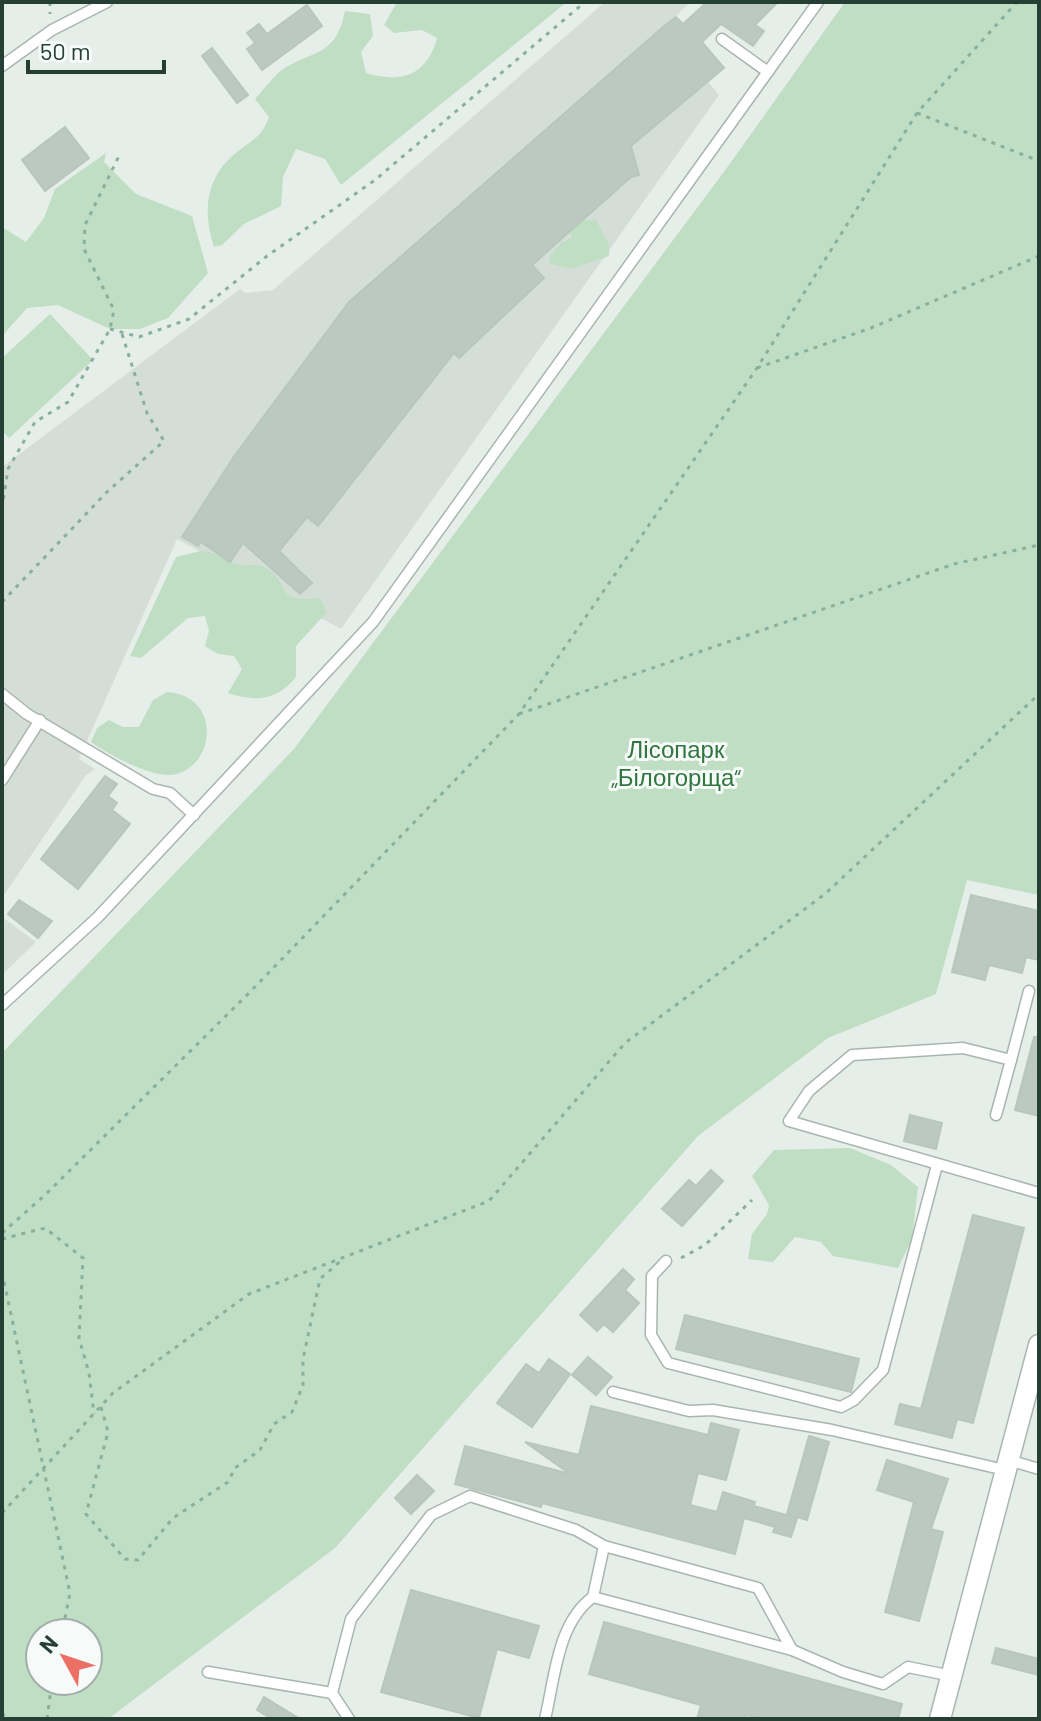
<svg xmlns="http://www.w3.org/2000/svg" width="1041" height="1721" font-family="Barlow,sans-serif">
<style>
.built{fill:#d4ded7}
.green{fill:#c0dec3;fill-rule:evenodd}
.building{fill:#bbc9c1;stroke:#b8c7be;stroke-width:2}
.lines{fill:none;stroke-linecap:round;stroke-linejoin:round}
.lane-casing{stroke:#a8b6af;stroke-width:13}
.street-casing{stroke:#a8b6af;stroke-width:23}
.path{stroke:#88b09c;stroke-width:3;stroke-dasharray:4 6;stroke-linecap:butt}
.lane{stroke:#fff;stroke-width:10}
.street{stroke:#fff;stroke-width:20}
.labels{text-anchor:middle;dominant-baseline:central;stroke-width:6;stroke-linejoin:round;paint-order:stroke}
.park-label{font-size:24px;fill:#31753f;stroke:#f6faf8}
</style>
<rect width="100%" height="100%" fill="#e6eee9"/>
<g class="built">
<polygon points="605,2 690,2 664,28 719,95 341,629 177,539 79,759 95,769 86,775 2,898 2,467 240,289 245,293 273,290"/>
<polygon points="2,917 36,942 2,975"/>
</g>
<g class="green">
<path d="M397,2h170l-226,183 -16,-26 -29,-10 -13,28 -2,29 -37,18 -22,21 -8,2c-12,-36 -8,-71 23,-95 16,-13 25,-15 32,-35l-14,-18c9,-10 20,-25 31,-32 33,-18 50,-13 59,-56l25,3 3,22 -12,16 5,21c36,11 61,2 71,-35l-15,-8 -28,3 -10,-8z"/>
<path d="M845,2h194v893l-72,-15 -31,114 -108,44 -130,98 -363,412 -227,171h-106v-666l292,-304 432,-580zM88,1633v48h-48v-48z"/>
<polygon points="106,153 104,162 136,194 192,216 208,273 168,318 140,329 110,329 58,305 27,308 2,336 2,227 26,242 44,218 55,189"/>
<polygon points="575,220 596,220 609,245 609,256 571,269 551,264 549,257 561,243 572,238 569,229"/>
<polygon points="50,314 93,360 9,438 2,430 2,358"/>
<path d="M201,551c18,1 27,12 41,14 9,2 15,-3 24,3 28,19 6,35 54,30l7,14 -31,34v31c-19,24 -41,25 -68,16l14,-24 -8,-13 -16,-2 -13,-8 4,-15 -4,-15 -17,2 -47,40 -11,-2 46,-99z"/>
<path d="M167,692c57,4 48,78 4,83 -20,2 -64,-21 -80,-33l6,-14 12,-8 14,7h16l14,-27z"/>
<polygon points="850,1148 891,1165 918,1187 912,1239 898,1268 833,1256 821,1242 795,1237 773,1262 748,1259 752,1234 767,1214 769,1205 752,1176 774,1150"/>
</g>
<g class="building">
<polygon points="707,2 778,2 755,25 764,31 753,46 721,24 702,42 724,68 631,146 639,175 631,177 532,265 544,278 459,358 454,353 318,526 307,517 279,551 312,583 300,594 243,543 230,562 201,542 198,546 182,537 235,455 349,302 663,27 676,17 683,24"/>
<polygon points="307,5 322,26 262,70 247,49 255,43 247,33 259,24 267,34"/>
<polygon points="212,48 248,95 237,103 202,56"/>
<polygon points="65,127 89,158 45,191 22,160"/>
<polygon points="105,776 117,784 108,796 117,803 112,810 130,824 78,889 41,859"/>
<polygon points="971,895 1039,911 1039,960 1026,957 1022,973 989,965 985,980 952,972"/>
<polygon points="19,900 52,921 38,938 8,914"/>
<polygon points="1034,1037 1039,1037 1039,1116 1015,1110"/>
<polygon points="910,1115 942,1123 936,1149 904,1141"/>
<polygon points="711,1170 723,1181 682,1226 662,1209 689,1180 696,1186"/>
<polygon points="973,1215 1024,1228 973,1423 957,1419 952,1438 895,1424 900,1404 921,1409"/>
<polygon points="623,1269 634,1279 625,1290 639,1303 613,1332 604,1324 597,1331 580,1315"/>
<polygon points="685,1315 859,1359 851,1392 676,1349"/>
<polygon points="588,1357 612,1377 596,1395 572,1375"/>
<polygon points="549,1359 570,1374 532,1427 497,1403 526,1364 539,1373"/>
<polygon points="591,1406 708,1435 711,1423 739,1430 726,1480 698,1473 690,1505 717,1512 723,1492 755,1502 754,1506 797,1518 791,1537 773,1532 775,1527 744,1518 735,1554 542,1503 541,1507 455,1484 465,1446 570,1474 525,1442 579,1455"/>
<polygon points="809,1436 829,1442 807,1520 787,1514"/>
<polygon points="887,1460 948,1479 931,1529 943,1532 919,1621 885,1612 914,1502 877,1490"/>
<polygon points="417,1475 434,1491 411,1514 395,1498"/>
<polygon points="411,1590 539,1626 529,1658 497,1649 479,1718 381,1692"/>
<polygon points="604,1622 902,1704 898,1719 763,1719 747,1715 746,1719 697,1719 701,1705 589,1674"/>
<polygon points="996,1648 1039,1659 1039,1675 992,1663"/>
<polygon points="264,1697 300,1719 272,1719 257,1710"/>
</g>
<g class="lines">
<g class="lane-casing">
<g id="lane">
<polyline points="722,39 768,72"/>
<polyline points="2,66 52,30 107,2"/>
<polyline points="2,694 27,714 153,789 170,793 194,815"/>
<polyline points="2,780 40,720"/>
<polyline points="2,1005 98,917 373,622 818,2"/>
<polyline points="1011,1060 1029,991"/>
<polyline points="996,1115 1011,1060 963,1048 852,1055 809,1091 789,1121 1039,1193"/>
<polyline points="666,1261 652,1276 651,1335 668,1363 841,1407 854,1400 883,1370 937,1165"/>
<polyline points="613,1392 689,1411 713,1410 832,1430 1005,1470"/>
<polyline points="1008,1460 1039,1469"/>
<polyline points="604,1546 758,1588 792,1650"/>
<polyline points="208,1672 332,1693"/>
<polyline points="349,1719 332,1693 351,1619 431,1515 470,1496 576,1530 604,1546 593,1597"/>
<path d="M545,1719c10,-41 12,-96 48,-122l199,53 51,22 40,12 25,-17 44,9"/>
</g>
</g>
<g class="street-casing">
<polyline id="street" points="940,1719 1039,1345"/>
</g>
<g class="path">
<polyline points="50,2 50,14"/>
<polyline points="917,113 1039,161"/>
<polyline points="110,329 139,337 189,319 267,256 375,180 585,2"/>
<polyline points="757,368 871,328 1039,256"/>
<polyline points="2,509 8,469 35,422 68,402 110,329 114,310 84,249 85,225 119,156"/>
<polyline points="2,602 107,492 164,441 147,413 122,334"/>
<polyline points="519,714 954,564 1039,545"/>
<polyline points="2,1233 44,1196 250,992 519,714 757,368 917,113 1017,2"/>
<polyline points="2,1239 45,1228 83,1258 79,1338 89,1373 94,1414"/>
<polyline points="681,1258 705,1245 752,1200"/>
<polyline points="2,1272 70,1593 62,1633"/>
<polyline points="101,1407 108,1432 86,1514 125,1559 138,1560 173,1518 228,1482 235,1468 260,1450 274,1424 292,1412 303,1385 303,1359 320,1279 343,1259"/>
<polyline points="2,1513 113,1393 249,1294 489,1201 625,1043 825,894 1039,694"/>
<polyline points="2,1713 7,1719"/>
<polyline points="47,1719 52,1681"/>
</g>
<use href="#lane" class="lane"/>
<use href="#street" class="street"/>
</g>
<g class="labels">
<g class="park-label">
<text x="676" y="748">Лісопарк<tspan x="676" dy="28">„Білогорща“</tspan></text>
</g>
</g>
<rect width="1041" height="1721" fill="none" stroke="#253f34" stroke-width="8"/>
<g transform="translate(64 1657) rotate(310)"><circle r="38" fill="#f6faf8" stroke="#a2afaa" stroke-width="2"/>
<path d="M0-6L14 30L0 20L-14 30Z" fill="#ec6f66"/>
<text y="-12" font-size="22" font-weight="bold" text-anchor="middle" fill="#253f34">N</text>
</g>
<path d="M28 60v12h136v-12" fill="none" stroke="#253f34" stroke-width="4"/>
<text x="40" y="60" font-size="24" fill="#253f34" stroke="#f6faf8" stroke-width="6" paint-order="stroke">50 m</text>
</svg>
